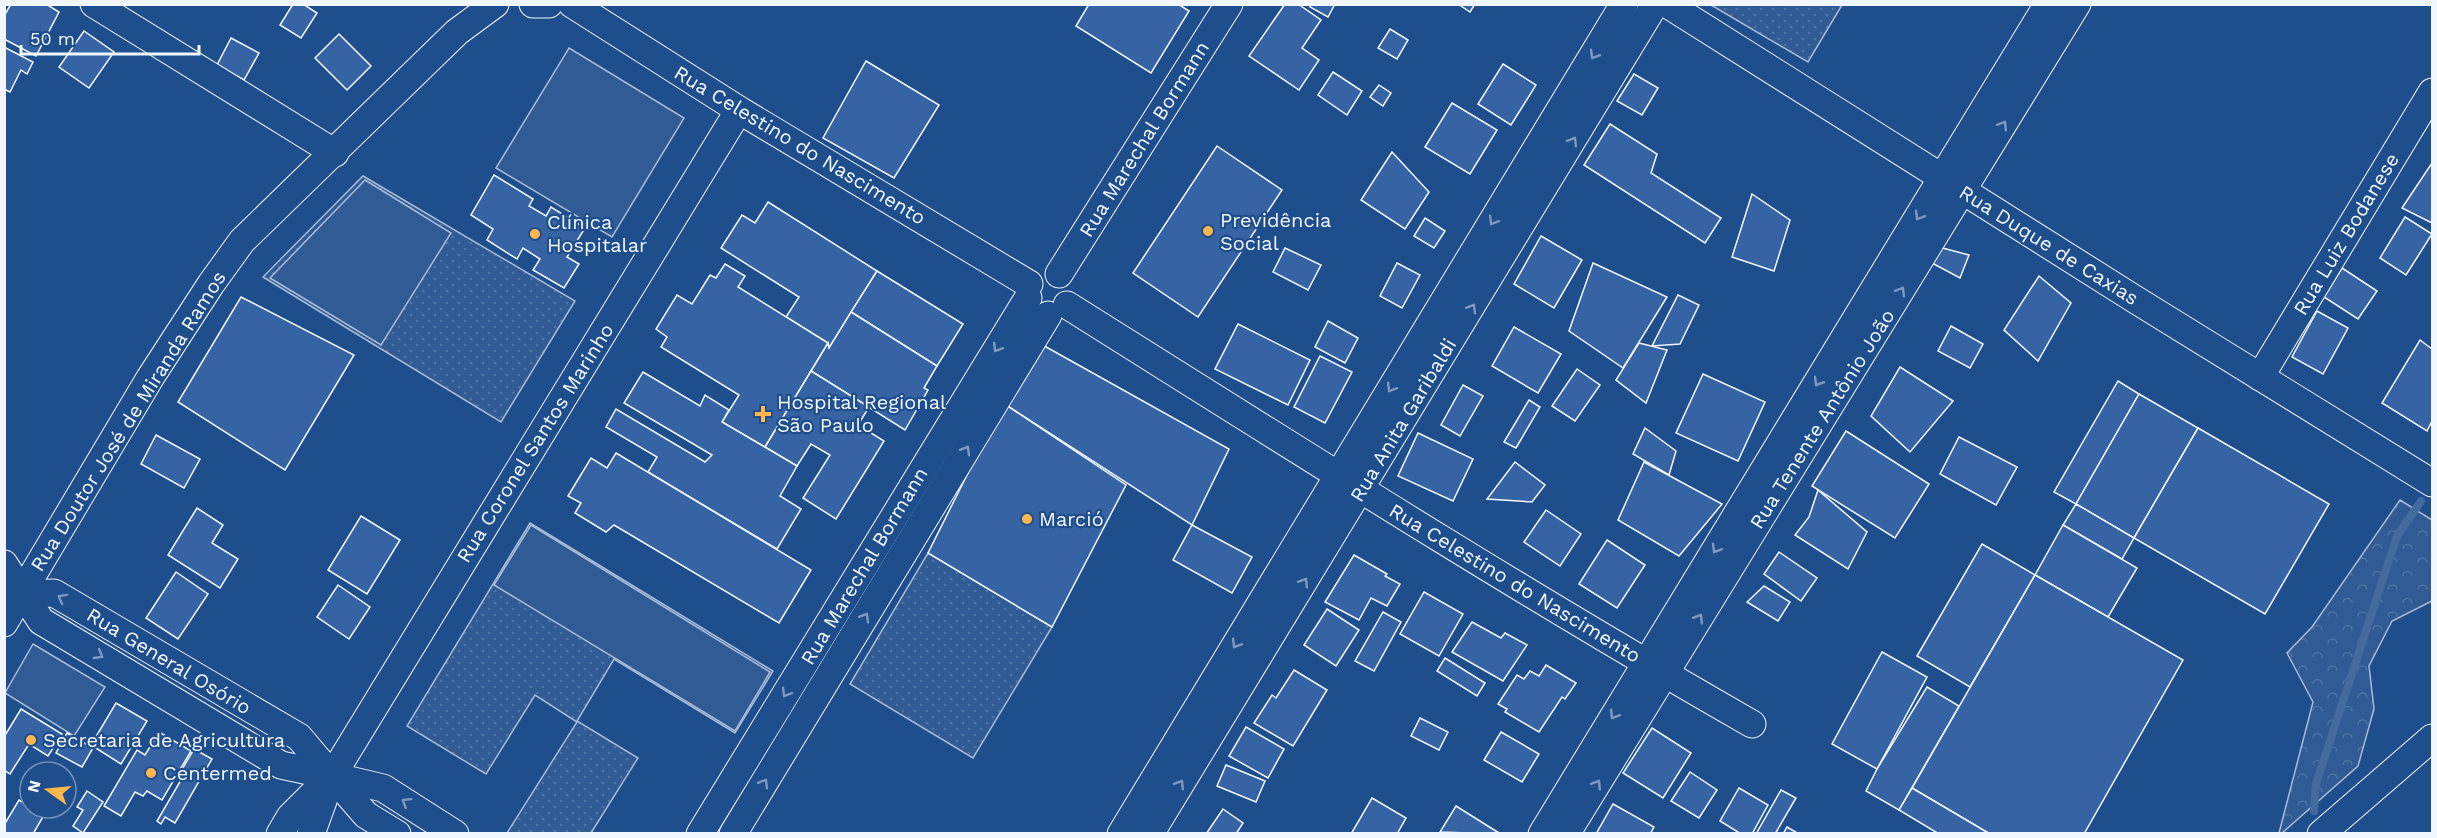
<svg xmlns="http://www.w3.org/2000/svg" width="2437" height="838" font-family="'Work Sans',sans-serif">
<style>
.grass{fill:url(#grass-dots);stroke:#a8bbd7;stroke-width:1.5}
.forest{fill:url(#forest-crowns);stroke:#a8bbd7;stroke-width:1.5}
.pitch{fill:#305b95;stroke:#a8bbd7;stroke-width:1.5}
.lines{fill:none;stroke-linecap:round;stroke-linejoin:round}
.stream{stroke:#446ba0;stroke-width:8}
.building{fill:#3563a3;stroke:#f2f6ff;stroke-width:1.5}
.minor-casing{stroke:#f2f6ff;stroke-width:29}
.minor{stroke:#1f4e8c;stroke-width:27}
.oneway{stroke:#7e9ac0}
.poi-dot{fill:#ffb74d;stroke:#1f4e8c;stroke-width:2}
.labels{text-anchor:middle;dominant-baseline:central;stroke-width:4.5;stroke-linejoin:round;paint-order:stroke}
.street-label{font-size:20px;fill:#f2f6ff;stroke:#1f4e8c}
.poi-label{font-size:20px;fill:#f2f6ff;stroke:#1f4e8c;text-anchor:start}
</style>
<defs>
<pattern id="grass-dots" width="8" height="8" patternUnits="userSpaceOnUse" patternTransform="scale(1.5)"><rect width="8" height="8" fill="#305b95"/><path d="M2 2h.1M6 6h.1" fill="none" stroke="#4e73a5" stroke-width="1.8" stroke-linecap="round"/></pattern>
<pattern id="forest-crowns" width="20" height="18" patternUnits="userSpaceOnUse" patternTransform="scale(1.5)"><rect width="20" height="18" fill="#305b95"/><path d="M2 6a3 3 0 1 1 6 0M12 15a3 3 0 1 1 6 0" fill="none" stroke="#4e73a5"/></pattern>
</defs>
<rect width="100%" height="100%" fill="#1f4e8c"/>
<g class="grass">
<polygon points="1711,5 1842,5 1808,62"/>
<polygon points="363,176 575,301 501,422 263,277"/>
<polygon points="530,523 773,671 735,733 614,659 577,721 638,758 591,833 507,833 577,722 535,695 486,774 407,726"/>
<polygon points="928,553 1052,627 973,758 850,684"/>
</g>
<polygon class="forest" points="2400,500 2432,520 2432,601 2392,621 2369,666 2374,709 2358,766 2282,833 2279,833 2313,702 2287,653 2312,627"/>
<g class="pitch">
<polygon points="569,48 684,118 612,237 496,168"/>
<polygon points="365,180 451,233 381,345 270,278"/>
<polygon points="531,525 770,672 735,731 494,585"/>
<polygon points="33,644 105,687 74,736 5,693"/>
</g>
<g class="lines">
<polyline class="stream" points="2314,811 2316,784 2397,536 2421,501"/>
</g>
<g class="building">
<polygon points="11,4 46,4 59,12 36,56 4,39 4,16"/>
<polygon points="293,4 303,4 317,13 301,38 280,25"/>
<polygon points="1089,4 1178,4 1189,11 1151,73 1076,26"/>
<polygon points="1285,4 1298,4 1321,20 1302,48 1319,60 1299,90 1249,56"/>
<polygon points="1311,4 1335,4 1328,17 1310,7"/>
<polygon points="1458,4 1475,4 1470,12"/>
<polygon points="1390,29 1408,40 1397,59 1378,48"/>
<polygon points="84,31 114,52 89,88 59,67"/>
<polygon points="339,34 371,66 347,90 315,58"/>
<polygon points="231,38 259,53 244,80 217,65"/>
<polygon points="4,47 33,62 27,74 21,70 10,92 4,89"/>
<polygon points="866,61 939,105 894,178 823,138"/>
<polygon points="1503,64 1536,85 1511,125 1478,104"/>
<polygon points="1333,72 1362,91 1347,115 1318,95"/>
<polygon points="1634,74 1658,88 1642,115 1617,101"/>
<polygon points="1379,85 1391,93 1383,106 1370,97"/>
<polygon points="1452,103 1497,130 1470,174 1425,147"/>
<polygon points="1610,124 1657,154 1651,173 1721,218 1705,243 1584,165"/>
<polygon points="1217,146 1282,190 1198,317 1133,273"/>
<polygon points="1392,152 1429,192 1405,229 1361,200"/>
<polygon points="2432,163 2432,223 2402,208"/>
<polygon points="494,175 533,199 529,206 546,216 551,207 585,228 567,257 579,264 564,288 533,270 540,259 523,248 517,259 487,240 493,229 471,215"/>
<polygon points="1752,194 1790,220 1774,271 1732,257"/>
<polygon points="768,202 877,271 829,348 828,343 786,317 799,297 721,248 742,215 755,223"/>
<polygon points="2405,217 2432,234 2406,275 2380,258"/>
<polygon points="1425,218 1445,231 1434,248 1414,236"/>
<polygon points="1541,236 1582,260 1554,308 1514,284"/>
<polygon points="1935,246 1969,255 1960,278 1932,263"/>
<polygon points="1285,248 1321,265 1308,290 1273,272"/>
<polygon points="1397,263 1420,275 1402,308 1380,296"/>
<polygon points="1593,263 1667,297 1623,368 1569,331"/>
<polygon points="725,264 745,276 738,287 828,343 765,447 722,422 739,395 661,347 667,337 656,329 677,295 692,304 710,275 716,278"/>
<polygon points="2342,268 2377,291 2358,319 2324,297"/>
<polygon points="877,271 963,324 937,366 851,312"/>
<polygon points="2039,276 2071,303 2038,361 2004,330"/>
<polygon points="1678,295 1699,305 1680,344 1652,346"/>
<polygon points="241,297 354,355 285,470 178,402"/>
<polygon points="2317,311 2348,328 2323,374 2292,357"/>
<polygon points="851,312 937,366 924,388 928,390 905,430 811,371 828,343 829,348"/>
<polygon points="1328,321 1358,338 1345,363 1315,347"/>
<polygon points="1238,324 1310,360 1288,405 1215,369"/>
<polygon points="1951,326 1983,344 1970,368 1938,351"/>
<polygon points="1514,327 1561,354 1538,393 1492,366"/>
<polygon points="2420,340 2432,349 2432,421 2427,431 2382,403"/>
<polygon points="1039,343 1229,449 1192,525 1003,403"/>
<polygon points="1639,343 1667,350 1646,403 1616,380"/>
<polygon points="1320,356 1352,372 1325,423 1294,407"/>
<polygon points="1900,367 1953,401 1910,452 1871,416"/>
<polygon points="1577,369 1600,385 1575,421 1552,406"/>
<polygon points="811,371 869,407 858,425 884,441 836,519 803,498 830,455 811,444 797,466 765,447"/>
<polygon points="643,372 700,406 705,395 729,410 722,422 797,466 780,496 801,509 777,549 648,472 657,457 606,427 616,409 705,462 712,455 624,403"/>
<polygon points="1703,374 1765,402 1738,461 1676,433"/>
<polygon points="2118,381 2139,394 2076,504 2054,492"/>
<polygon points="1463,385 1483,396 1460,436 1441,425"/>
<polygon points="2139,394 2198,428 2134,538 2076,504"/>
<polygon points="1529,400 1540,407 1516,448 1504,442"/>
<polygon points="1003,403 1126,485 1052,627 928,553"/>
<polygon points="1645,428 1676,451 1669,475 1633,454"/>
<polygon points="2198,428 2329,504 2265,614 2134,538"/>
<polygon points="1846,431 1929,484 1895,538 1812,486"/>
<polygon points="1418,433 1473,459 1453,501 1398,476"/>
<polygon points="156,435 200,459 184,488 141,464"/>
<polygon points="1959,437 2017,467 1996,505 1940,474"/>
<polygon points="616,453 811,570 779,623 614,525 606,532 575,513 581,503 568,496 591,458 607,468"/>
<polygon points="1515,462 1545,485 1532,502 1487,499"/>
<polygon points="1644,462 1722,504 1679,556 1618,520"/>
<polygon points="1818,490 1867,532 1848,569 1795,535 1809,517"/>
<polygon points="2076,504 2134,538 2122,559 2063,525"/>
<polygon points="197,508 223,525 212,543 238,559 220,588 168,555"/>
<polygon points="1546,510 1581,534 1560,566 1524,542"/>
<polygon points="361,516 400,540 367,594 328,570"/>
<polygon points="1192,525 1252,557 1232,593 1173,560"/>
<polygon points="2063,525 2137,568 2108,617 2035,575"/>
<polygon points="1607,540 1645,565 1617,608 1579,584"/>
<polygon points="1982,544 2035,575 1970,687 1917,656"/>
<polygon points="1779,552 1817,578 1801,601 1764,574"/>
<polygon points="1354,555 1387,574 1385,576 1400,584 1387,606 1371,598 1359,620 1325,602"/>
<polygon points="176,572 208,594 178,639 146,618"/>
<polygon points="2035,575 2183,660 2084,834 1990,834 1912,788"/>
<polygon points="338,585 370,607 349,639 317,617"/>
<polygon points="1764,586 1790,602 1778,621 1747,602"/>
<polygon points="1424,592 1463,614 1439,656 1400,634"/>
<polygon points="1327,609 1359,630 1336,666 1304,645"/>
<polygon points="1383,612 1401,622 1374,671 1355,661"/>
<polygon points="1472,622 1501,638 1505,633 1527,645 1503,681 1452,652"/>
<polygon points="1882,652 1927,677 1877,769 1832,744"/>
<polygon points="1445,658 1485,683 1477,696 1437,671"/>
<polygon points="1546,665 1576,683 1565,699 1562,697 1539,732 1505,712 1507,709 1498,704 1517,675 1524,679 1530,671 1539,676"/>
<polygon points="1294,670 1327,690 1293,746 1254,723 1272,695 1276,698"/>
<polygon points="1927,687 1959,706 1899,810 1866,791 1877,769"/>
<polygon points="116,703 147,721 121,764 91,745"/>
<polygon points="21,709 62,734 48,756 29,744 10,774 4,770 4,737"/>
<polygon points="1420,718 1448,732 1439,750 1411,736"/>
<polygon points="1246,727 1284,749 1268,778 1229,756"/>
<polygon points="1652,728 1691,753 1663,798 1623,773"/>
<polygon points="159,732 191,751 162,800 147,791 143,796 135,792 121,816 104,806 137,750 145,755"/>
<polygon points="1501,732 1539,754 1522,782 1484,760"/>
<polygon points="67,733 93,748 82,767 56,753"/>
<polygon points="194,749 212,759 175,823 165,817 161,824 157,821 181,780 177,778"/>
<polygon points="1226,765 1265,781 1256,802 1217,786"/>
<polygon points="1690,772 1717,790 1699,818 1671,801"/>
<polygon points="1739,788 1768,805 1752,834 1741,834 1720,821"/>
<polygon points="1912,788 1990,834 1939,834 1899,810"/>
<polygon points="1781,790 1796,798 1775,834 1756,834"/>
<polygon points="87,791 103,802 83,833 73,826 83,810 77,807"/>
<polygon points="1372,798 1406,818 1397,834 1351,834"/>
<polygon points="19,800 44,815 33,834 4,834 4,825"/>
<polygon points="1613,804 1654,827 1650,834 1596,834"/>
<polygon points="1456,806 1499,833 1498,834 1440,832"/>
<polygon points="1223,809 1243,823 1236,834 1206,834"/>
<polygon points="1787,827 1799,834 1783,834"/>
</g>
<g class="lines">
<g class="minor-casing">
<g id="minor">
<polyline points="94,4 335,153"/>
<polyline points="533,4 549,4"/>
<polyline points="572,4 739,110 1029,284"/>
<polyline points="1667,4 2136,300 2432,483"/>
<polyline points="1059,274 1229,4"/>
<path d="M1067,305c226,142 452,286 685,419"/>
<polyline points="2260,377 2432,92"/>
<polyline points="4,564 41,621 281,765 332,776 366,815 397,834"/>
<polyline points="9,592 22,594 54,593 299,737 332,776 383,788 455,834"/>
<polyline points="4,623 150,378 211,284 242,241 457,32 495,4"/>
<polyline points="280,834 290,817 326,781"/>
<polyline points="311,834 332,776 739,110"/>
<polyline points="700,834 1028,298"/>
<polyline points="733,834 1048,315"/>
<polyline points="1121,834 1624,4"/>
<polyline points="1150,834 1655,4"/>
<polyline points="1542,834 2048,4"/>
<polyline points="1566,834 2077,4"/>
<polyline points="2321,834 2432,738"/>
</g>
</g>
<use href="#minor" class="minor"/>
</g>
<defs><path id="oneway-chevron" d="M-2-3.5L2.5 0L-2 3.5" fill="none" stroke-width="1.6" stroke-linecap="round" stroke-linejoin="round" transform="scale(1.5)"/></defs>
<g class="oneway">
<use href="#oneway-chevron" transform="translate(1594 55) rotate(121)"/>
<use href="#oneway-chevron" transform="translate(2003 125) rotate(-58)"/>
<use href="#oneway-chevron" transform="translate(1573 141) rotate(-59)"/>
<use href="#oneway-chevron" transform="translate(1919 216) rotate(121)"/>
<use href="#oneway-chevron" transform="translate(1493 221) rotate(121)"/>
<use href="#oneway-chevron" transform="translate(1901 291) rotate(-58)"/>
<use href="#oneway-chevron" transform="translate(1472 308) rotate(-59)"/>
<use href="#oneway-chevron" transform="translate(997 348) rotate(122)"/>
<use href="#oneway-chevron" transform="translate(1818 382) rotate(121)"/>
<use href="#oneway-chevron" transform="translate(1391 388) rotate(121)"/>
<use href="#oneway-chevron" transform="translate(966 450) rotate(-59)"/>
<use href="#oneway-chevron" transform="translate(1716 549) rotate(121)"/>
<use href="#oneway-chevron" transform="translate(1304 582) rotate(-58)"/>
<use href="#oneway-chevron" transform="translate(62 598) rotate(-151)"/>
<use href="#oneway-chevron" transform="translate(865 617) rotate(-59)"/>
<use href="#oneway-chevron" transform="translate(1699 618) rotate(-58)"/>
<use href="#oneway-chevron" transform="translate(1236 644) rotate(121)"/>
<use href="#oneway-chevron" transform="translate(99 655) rotate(30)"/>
<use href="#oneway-chevron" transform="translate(786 693) rotate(121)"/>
<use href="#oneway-chevron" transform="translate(1614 715) rotate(122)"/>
<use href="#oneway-chevron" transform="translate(764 783) rotate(-59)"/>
<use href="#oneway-chevron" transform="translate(1180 784) rotate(-58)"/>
<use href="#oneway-chevron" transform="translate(1597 784) rotate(-58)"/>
<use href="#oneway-chevron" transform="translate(406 802) rotate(-148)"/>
</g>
<g class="poi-dot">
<circle cx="1208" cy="231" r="6"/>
<circle cx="535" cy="234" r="6"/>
<path d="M760 405h6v6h6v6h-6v6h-6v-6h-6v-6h6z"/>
<circle cx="1027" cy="519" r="6"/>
<circle cx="31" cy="740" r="6"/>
<circle cx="151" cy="773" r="6"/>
</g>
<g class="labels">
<g class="street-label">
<text transform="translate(1144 139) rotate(-58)">Rua Marechal Bormann</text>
<text transform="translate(800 145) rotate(31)">Rua Celestino do Nascimento</text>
<text transform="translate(2346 234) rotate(-59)">Rua Luiz Bodanese</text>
<text transform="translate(2049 245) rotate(32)">Rua Duque de Caxias</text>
<text transform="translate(1822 419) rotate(-58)">Rua Tenente Antônio João</text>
<text transform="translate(1403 420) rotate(-59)">Rua Anita Garibaldi</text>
<text transform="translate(128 421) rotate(-58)">Rua Doutor José de Miranda Ramos</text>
<text transform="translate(535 443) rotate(-58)">Rua Coronel Santos Marinho</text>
<text transform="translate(864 566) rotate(-59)">Rua Marechal Bormann</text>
<text transform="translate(1515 583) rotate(31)">Rua Celestino do Nascimento</text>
<text transform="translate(169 661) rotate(31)">Rua General Osório</text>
</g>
<g class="poi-label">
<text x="1220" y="220">Previdência<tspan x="1220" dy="23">Social</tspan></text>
<text x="547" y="222">Clínica<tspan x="547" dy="23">Hospitalar</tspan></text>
<text x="777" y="402">Hospital Regional<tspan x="777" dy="23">São Paulo</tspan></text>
<text x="1039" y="519">Marció</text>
<text x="43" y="740">Secretaria de Agricultura</text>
<text x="163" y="773">Centermed</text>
</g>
</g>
<rect width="2437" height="838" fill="none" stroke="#f2f6ff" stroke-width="12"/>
<g transform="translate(48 790) rotate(285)"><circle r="28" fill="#1f4e8c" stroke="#7391ba" stroke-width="1.5"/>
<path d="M0-4.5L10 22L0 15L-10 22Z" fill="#ffb74d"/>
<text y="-9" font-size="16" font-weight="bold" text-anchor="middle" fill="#f2f6ff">N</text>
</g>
<path d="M21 45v9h178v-9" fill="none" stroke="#f2f6ff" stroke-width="3"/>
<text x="30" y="45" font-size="18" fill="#f2f6ff" stroke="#1f4e8c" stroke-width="4.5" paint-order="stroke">50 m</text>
</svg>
